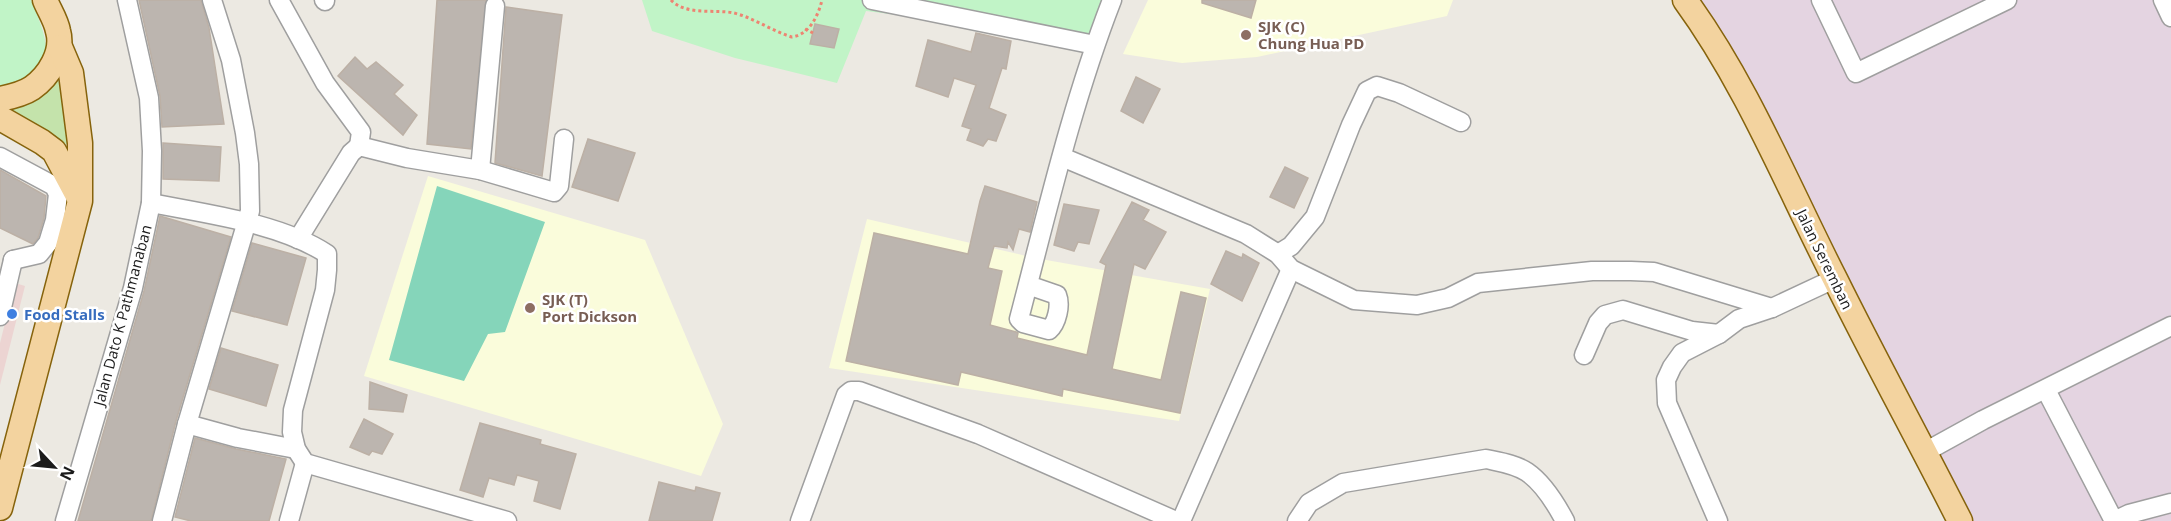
<svg xmlns="http://www.w3.org/2000/svg" width="2171" height="521" font-family="'Open Sans',sans-serif">
<style>
.commercial{fill:#ecd4d2}
.industrial{fill:#e4d4e1}
.education{fill:#fafcdb}
.grass{fill:#c4e3ab}
.park{fill:#c1f4c7}
.pitch{fill:#85d5ba}
.building{fill:#bcb5af;stroke:#bcb0a5;stroke-width:1.5}
.lines{fill:none;stroke-linecap:round;stroke-linejoin:round}
.minor-casing{stroke:#9f9f9f;stroke-width:21}
.major-casing{stroke:#86630c;stroke-width:27}
.path{stroke:#ed8472;stroke-width:3;stroke-dasharray:3 3;stroke-linecap:butt}
.minor{stroke:#fff;stroke-width:18}
.major{stroke:#f3d39f;stroke-width:24}
.education-dot{fill:#8d6e63;stroke:#fff;stroke-width:2}
.shop-dot{fill:#3f7fe0;stroke:#fff;stroke-width:2}
.labels{text-anchor:middle;dominant-baseline:central;stroke-width:5;stroke-linejoin:round;paint-order:stroke}
.education-label{font-size:15px;font-weight:bold;fill:#785e54;stroke:#fff;text-anchor:start}
.street-label{font-size:15px;fill:#1b1b1b;stroke:#fff}
.shop-label{font-size:15px;font-weight:bold;fill:#366cbe;stroke:#fff;text-anchor:start}
</style>
<rect width="100%" height="100%" fill="#ece9e2"/>
<polygon class="commercial" points="15,283 25,286 0,385 0,343"/>
<polygon class="industrial" points="1685,0 2171,0 2171,521 1965,521"/>
<g class="education">
<polygon points="1148,0 1453,0 1447,16 1257,57 1182,63 1123,54"/>
<polygon points="428,176 645,240 723,424 701,476 364,376"/>
<polygon points="867,219 1035,258 1210,289 1179,421 829,368"/>
</g>
<polygon class="grass" points="59,75 71,130 68,145 1,109"/>
<g class="park">
<path d="M0,0h31c20,48 29,72 -31,88z"/>
<polygon points="642,0 1108,0 1091,39 866,11 837,83 735,58 652,31"/>
</g>
<polygon class="pitch" points="437,186 545,222 505,332 488,334 464,381 389,360"/>
<g class="building">
<polygon points="139,0 201,0 209,28 224,124 162,127 160,96"/>
<polygon points="437,0 486,0 471,149 427,144"/>
<polygon points="1202,0 1256,0 1251,18 1202,3"/>
<polygon points="506,7 562,15 542,176 495,163"/>
<polygon points="815,24 839,29 834,48 810,44"/>
<polygon points="976,33 1011,41 1006,69 1002,68 989,108 1006,115 996,141 988,139 983,146 967,140 971,129 962,126 976,85 954,78 948,97 916,86 928,40 971,52"/>
<polygon points="355,57 367,69 376,62 403,85 394,94 417,115 403,135 338,76"/>
<polygon points="1136,77 1160,89 1143,123 1121,111"/>
<polygon points="588,139 635,153 618,201 572,187"/>
<polygon points="163,143 221,147 219,181 163,179"/>
<polygon points="1285,167 1308,178 1294,208 1270,197"/>
<polygon points="0,170 46,196 44,218 38,238 33,244 0,228"/>
<polygon points="985,186 1037,202 1030,232 1019,229 1013,250 1008,242 1007,248 994,246 988,268 1002,271 990,325 1016,332 1018,333 1017,338 1087,355 1106,265 1100,262 1132,202 1149,210 1143,220 1166,232 1145,269 1134,264 1112,369 1161,380 1181,292 1206,298 1180,413 1063,389 1062,396 961,372 958,385 846,361 874,233 968,254 980,201"/>
<polygon points="1064,204 1099,210 1089,244 1078,242 1074,251 1054,245"/>
<polygon points="160,216 231,237 176,421 151,521 78,521 144,291"/>
<polygon points="252,243 306,258 287,325 232,311"/>
<polygon points="1226,251 1242,258 1243,254 1259,263 1242,301 1211,284"/>
<polygon points="221,348 278,365 266,406 209,389"/>
<polygon points="370,382 407,395 403,412 369,409"/>
<polygon points="364,419 393,434 382,454 372,451 369,455 350,447"/>
<polygon points="480,423 541,440 540,444 576,454 560,509 534,501 539,481 517,475 514,485 489,478 483,497 460,490"/>
<polygon points="195,438 236,449 286,459 269,521 191,521 175,517"/>
<polygon points="659,482 695,491 696,487 720,493 712,521 649,521"/>
</g>
<g class="lines">
<g class="minor-casing">
<g id="minor">
<polyline points="279,0 325,83 361,132 359,146"/>
<polyline points="324,0 325,1"/>
<polyline points="872,0 1095,45"/>
<polyline points="1821,0 1856,73 2007,0"/>
<polyline points="2163,0 2171,17"/>
<polyline points="0,157 54,186 58,194 55,220 48,243 39,254 13,260"/>
<polyline points="1062,157 1246,234 1278,254 1291,269 1354,300 1417,305 1448,298 1478,283 1592,271 1631,271 1654,272 1772,308"/>
<polyline points="480,170 495,6"/>
<path d="M151,203c55,11 129,20 176,51v16l-2,20 -32,120 -1,22 4,17 9,14 202,58"/>
<polyline points="298,239 351,153 359,146 407,158 480,170 554,192 559,186 564,139"/>
<polyline points="1278,254 1291,246 1315,217 1351,125 1367,91 1377,86 1399,93 1461,122"/>
<path d="M1028,285l29,10c4,10 0,28 -8,35l-26,-7 -4,-4c28,-107 53,-216 93,-319"/>
<polyline points="0,316 13,260"/>
<polyline points="1584,355 1598,323 1605,315 1623,310 1692,331 1719,334"/>
<polyline points="2046,390 2114,521"/>
<polyline points="187,424 238,438 296,449"/>
<polyline points="1925,452 1983,420 2171,326"/>
<polyline points="65,521 133,288 151,203 152,151 149,98 127,0"/>
<polyline points="162,521 187,424 250,211 249,164 245,133 231,60 212,0"/>
<polyline points="289,521 305,463"/>
<polyline points="800,521 846,395 851,391 859,391 978,434 1176,521"/>
<polyline points="1181,521 1291,269"/>
<path d="M1297,521l12,-18 34,-20 143,-24c14,3 29,5 41,13 16,11 29,32 38,49"/>
<polyline points="1718,521 1667,403 1666,380 1672,367 1682,353 1719,334 1739,319 1772,308 1834,279"/>
<polyline points="2114,521 2129,514 2171,503"/>
</g>
</g>
<g class="major-casing">
<g id="major">
<path d="M1685,0c62,85 102,185 150,279 40,81 84,161 125,242"/>
<path d="M0,99c10,-2 23,-5 32,-11 17,-12 32,-36 26,-57 -2,-11 -9,-21 -13,-31"/>
<polyline points="0,118 42,142 54,151 78,196"/>
<polyline points="0,508 80,201 80,143 71,73 60,47"/>
</g>
</g>
<g class="path">
<path d="M671,0c15,16 44,9 63,13 20,5 38,18 58,24 18,-3 26,-21 30,-37"/>
<polyline points="805,29 813,33"/>
</g>
<use href="#minor" class="minor"/>
<use href="#major" class="major"/>
</g>
<g class="education-dot">
<circle cx="1246" cy="35" r="6"/>
<circle cx="530" cy="308" r="6"/>
</g>
<circle class="shop-dot" cx="12" cy="314" r="6"/>
<g class="labels">
<g class="education-label">
<text x="1258" y="26">SJK (C)<tspan x="1258" dy="17">Chung Hua PD</tspan></text>
<text x="542" y="299">SJK (T)<tspan x="542" dy="17">Port Dickson</tspan></text>
</g>
<g class="street-label">
<text transform="translate(1825 259) rotate(64)">Jalan Seremban</text>
<text transform="translate(122 315) rotate(-75)">Jalan Dato K Pathmanaban</text>
</g>
<g class="shop-label">
<text x="24" y="314">Food Stalls</text>
</g>
</g>
<g transform="translate(54 467) rotate(116)" stroke="#ffffff" stroke-width="4.5" paint-order="stroke">
<path d="M0-4.5L10 22L0 15L-10 22Z" fill="#1b1b1b"/>
<text y="-9" font-size="16" font-weight="bold" text-anchor="middle" fill="#1b1b1b">N</text>
</g>
</svg>
